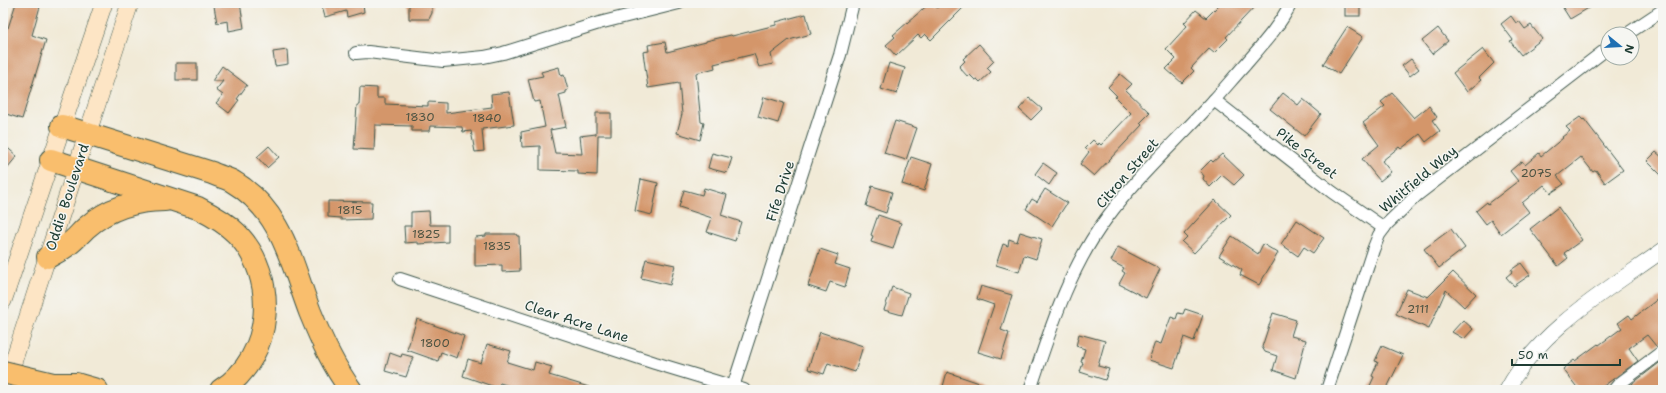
<svg xmlns="http://www.w3.org/2000/svg" width="1666" height="393" font-family="'Shantell Sans',sans-serif">
<style>
.building{fill:#d4966a}
.lines{fill:none;stroke-linecap:round;stroke-linejoin:round}
.minor-casing{stroke:#3e574c;stroke-width:14}
.tertiary-casing{stroke:#3e574c;stroke-width:16}
.secondary-casing{stroke:#3e574c;stroke-width:18}
.motorway-casing{stroke:#3e574c;stroke-width:24}
.minor{stroke:#fff;stroke-width:12}
.tertiary{stroke:#fff;stroke-width:15}
.secondary{stroke:#fde5c5;stroke-width:17}
.motorway{stroke:#f9be6d;stroke-width:22}
.motorway-bridge-casing{stroke:#3e574c;stroke-width:24;stroke-linecap:butt}
.motorway-bridge{stroke:#f9be6d;stroke-width:22}
.labels{text-anchor:middle;dominant-baseline:central;stroke-width:3;stroke-linejoin:round;paint-order:stroke}
.number-label{font-size:12px;fill:#4c5342}
.street-label{font-size:14px;fill:#1f3d34;stroke:#f6f6f2}
</style>
<rect width="100%" height="100%" fill="#f6f6f2"/>
<filter id="ink" filterUnits="userSpaceOnUse"><feTurbulence type="fractalNoise" baseFrequency=".025" numOctaves="2"/><feDisplacementMap in="SourceGraphic" scale="8" xChannelSelector="R" yChannelSelector="G"/><feConvolveMatrix kernelMatrix="1 2 1 2 8 2 1 2 1" color-interpolation-filters="sRGB"/></filter>
<filter id="wash" filterUnits="userSpaceOnUse"><feTurbulence type="fractalNoise" baseFrequency=".012" numOctaves="4" result="noise"/><feDisplacementMap in="SourceGraphic" scale="16" xChannelSelector="R" yChannelSelector="G"/><feGaussianBlur stdDeviation="0.9" result="paint"/><feColorMatrix in="noise" values="0 0 0 0 0 0 0 0 0 0 0 0 0 0 0 0 0 1.4 0 .05"/><feComposite in="paint" operator="in"/></filter>
<g filter="url(#wash)">
<rect width="100%" height="100%" fill="#f1ead7"/>
<g id="blocks">
<g class="building">
<polygon points="16,3 41,3 32,35 46,40 22,119 3,113 3,27 8,28"/>
<polygon points="231,3 240,3 244,28 229,31 228,21 217,23 214,6"/>
<polygon points="321,3 363,3 364,12 347,17 346,11 325,17"/>
<polygon points="409,3 432,3 432,13 429,19 409,19"/>
<polygon points="930,3 933,3 937,8 942,3 968,3 931,40 925,34 921,38 918,35 896,56 886,45 895,37 893,35"/>
<polygon points="1221,3 1258,3 1226,37 1228,39 1214,53 1209,49 1191,68 1194,71 1182,83 1166,69 1176,59 1166,49 1187,26 1184,23 1196,10 1206,18"/>
<rect x="1345" y="3" width="15" height="13"/>
<polygon points="1571,3 1597,3 1570,19 1563,8"/>
<polygon points="806,14 811,34 789,40 771,54 773,64 759,67 754,54 714,64 715,68 696,73 701,122 704,123 700,140 677,133 682,114 679,83 648,88 643,52 649,51 648,45 665,42 667,52 706,42 706,41 731,35 732,36 776,25 776,22"/>
<polygon points="1511,16 1516,23 1519,21 1525,29 1531,25 1542,39 1521,55 1510,41 1513,40 1501,24"/>
<polygon points="1347,27 1363,37 1339,74 1323,64"/>
<polygon points="1438,28 1448,41 1432,54 1422,41"/>
<polygon points="979,44 994,61 987,68 991,72 980,82 977,79 975,80 970,75 968,77 959,67 965,61 963,59"/>
<polygon points="1483,49 1494,63 1479,78 1481,80 1467,92 1453,73"/>
<polygon points="287,50 288,64 275,66 273,52"/>
<polygon points="1411,59 1419,69 1410,76 1402,66"/>
<rect x="176" y="63" width="21" height="17"/>
<polygon points="889,63 905,68 897,94 881,89"/>
<polygon points="222,66 247,85 237,99 239,100 229,113 216,103 223,95 216,90 223,81 212,81"/>
<polygon points="559,67 561,76 564,75 568,90 566,91 566,93 559,95 566,127 550,130 555,153 582,154 580,136 596,134 596,113 611,113 611,135 598,135 597,175 578,174 578,171 540,170 540,146 522,147 521,132 545,127 540,101 534,102 528,79 543,76 541,72"/>
<polygon points="1120,74 1132,84 1126,90 1150,113 1140,123 1142,125 1094,176 1080,164 1089,152 1085,148 1093,140 1098,145 1099,143 1101,145 1131,113 1115,97 1117,96 1108,87"/>
<polygon points="360,87 377,88 377,98 385,98 385,104 428,106 428,102 446,103 446,113 492,107 491,94 509,92 514,125 482,129 484,151 475,152 471,131 463,132 462,127 430,126 429,131 412,131 412,126 375,125 374,150 354,149 357,105 359,105"/>
<polygon points="1283,93 1298,105 1303,99 1321,114 1304,136 1270,109"/>
<polygon points="1392,93 1414,118 1429,106 1437,117 1432,120 1440,131 1426,142 1420,134 1401,149 1399,147 1382,161 1391,172 1380,181 1362,159 1379,145 1363,123 1385,106 1381,102"/>
<polygon points="764,97 784,103 778,123 758,117"/>
<polygon points="1029,98 1042,109 1031,120 1019,109"/>
<polygon points="1580,117 1583,120 1584,119 1623,170 1605,183 1596,170 1593,172 1581,157 1557,176 1564,184 1551,193 1544,185 1522,203 1529,212 1501,234 1491,220 1486,224 1476,211 1487,202 1488,204 1518,181 1510,171 1522,161 1525,165 1539,153 1541,156 1563,138 1562,137 1570,131 1566,127"/>
<polygon points="895,121 917,128 906,160 884,153"/>
<polygon points="3,144 17,156 3,173"/>
<polygon points="269,146 279,157 267,168 257,157"/>
<polygon points="1656,152 1663,158 1663,177 1647,161"/>
<polygon points="712,153 732,158 727,173 708,168"/>
<polygon points="1222,154 1244,175 1234,185 1222,175 1210,187 1203,179 1204,176 1200,171 1211,160 1213,162"/>
<polygon points="911,157 932,164 924,191 902,184"/>
<polygon points="1043,163 1057,173 1049,185 1035,174"/>
<polygon points="641,179 658,183 652,215 635,211"/>
<polygon points="872,186 892,192 886,213 866,206"/>
<polygon points="704,188 727,195 721,215 741,222 735,241 707,232 712,218 679,207 684,190 702,195"/>
<polygon points="1045,189 1067,203 1052,226 1026,209 1032,199 1037,202"/>
<polygon points="1215,200 1231,215 1194,253 1182,242 1187,237 1184,234"/>
<polygon points="328,201 372,202 371,219 341,220 341,218 328,217"/>
<polygon points="1558,207 1582,240 1564,253 1568,258 1558,266 1530,229"/>
<polygon points="429,211 430,225 448,225 448,242 418,244 418,242 405,243 404,226 411,226 411,212"/>
<polygon points="878,215 901,223 893,249 871,242 873,236 871,235"/>
<polygon points="1297,220 1324,238 1313,253 1304,247 1298,256 1281,244"/>
<polygon points="1451,229 1465,248 1439,268 1424,249"/>
<polygon points="1020,232 1042,239 1036,259 1024,255 1019,272 996,265 1003,244 1008,246 1009,239 1017,242"/>
<polygon points="486,234 516,234 517,236 519,236 520,271 502,272 502,265 475,266 475,237 486,236"/>
<polygon points="1232,236 1258,254 1263,244 1278,253 1259,285 1240,275 1242,270 1219,256"/>
<polygon points="1118,247 1160,269 1146,298 1119,284 1125,273 1122,271 1124,268 1111,261"/>
<polygon points="820,249 838,255 835,264 850,269 845,287 830,282 826,292 808,286"/>
<polygon points="646,259 675,265 670,285 641,278"/>
<polygon points="1521,263 1530,275 1514,286 1506,277 1512,272 1511,270"/>
<polygon points="1453,272 1476,294 1464,307 1446,290 1429,329 1396,314 1407,289 1428,297"/>
<polygon points="981,286 1012,295 1001,330 1009,333 1001,359 978,352 994,305 977,299"/>
<polygon points="892,287 909,293 902,315 884,310"/>
<polygon points="1663,295 1663,340 1656,346 1647,335 1629,348 1638,361 1598,390 1579,390 1563,369 1574,360 1575,361 1598,344 1599,345 1622,328 1618,323 1629,315 1632,319"/>
<polygon points="1185,309 1203,315 1194,341 1184,337 1174,368 1149,360 1155,342 1161,344 1171,317 1176,319 1178,313 1183,314"/>
<polygon points="1273,313 1296,320 1291,336 1306,340 1296,378 1273,370 1277,356 1265,352 1262,347"/>
<polygon points="417,319 464,336 457,358 441,352 438,361 407,350"/>
<polygon points="1463,320 1473,329 1464,339 1452,332"/>
<polygon points="820,332 863,346 855,372 828,363 824,374 808,369"/>
<polygon points="1079,334 1105,341 1098,366 1109,369 1105,380 1080,372 1083,363 1081,362 1085,349 1076,346"/>
<polygon points="487,344 511,351 507,362 533,370 535,362 552,367 549,375 589,387 589,390 522,390 500,383 498,388 463,376 468,359 481,363"/>
<polygon points="1382,346 1403,355 1386,390 1368,390 1374,377 1372,376 1378,362 1375,361"/>
<polygon points="390,353 401,357 402,354 413,357 406,377 385,371"/>
<polygon points="1663,360 1663,390 1630,390 1628,387"/>
<polygon points="947,372 994,388 993,390 942,390"/>
</g>
</g>
</g>
<g filter="url(#ink)">
<use href="#blocks" fill-opacity="0" stroke="#3e574c" stroke-width="1"/>
<g class="lines">
<g class="minor-casing">
<g id="minor">
<polyline points="1627,34 1663,10"/>
<polyline points="356,53 368,52 443,61 484,57 503,53 599,23 679,3"/>
<polyline points="1214,100 1332,192 1384,228"/>
<polyline points="400,279 655,363 744,390"/>
<polyline points="733,387 840,55 853,3"/>
<path d="M1030,390c20,-59 38,-120 76,-171 31,-43 72,-79 108,-119 10,-11 20,-23 30,-34 17,-20 35,-39 47,-63"/>
<polyline points="1327,390 1373,250 1379,235 1387,224 1417,195 1608,48"/>
<polyline points="1614,390 1619,384 1663,351"/>
</g>
</g>
<g class="tertiary-casing">
<path id="tertiary" d="M1507,390c31,-60 102,-101 156,-140"/>
</g>
<g class="secondary-casing">
<g id="secondary">
<polyline points="3,301 104,3"/>
<polyline points="4,390 130,3"/>
</g>
</g>
<g class="motorway-casing">
<g id="motorway">
<path d="M62,126l150,47c6,3 14,5 20,8 50,29 59,81 78,131 11,27 23,54 41,78"/>
<path d="M51,160l147,48c14,7 27,14 38,25 43,43 38,124 -15,157"/>
<path d="M48,257c7,-4 15,-8 21,-13 7,-5 12,-12 18,-17 22,-19 50,-27 78,-27"/>
<polyline points="76,384 97,390"/>
</g>
</g>
<use href="#minor" class="minor"/>
<use href="#tertiary" class="tertiary"/>
<use href="#secondary" class="secondary"/>
<use href="#motorway" class="motorway"/>
<g class="motorway-bridge-casing">
<polyline id="motorway-bridge" points="3,372 53,384 76,384"/>
</g>
<use href="#motorway-bridge" class="motorway-bridge"/>
</g>
</g>
<g class="labels">
<g class="number-label">
<text x="420" y="117">1830</text>
<text x="487" y="118">1840</text>
<text x="1536" y="173">2075</text>
<text x="350" y="210">1815</text>
<text x="426" y="234">1825</text>
<text x="497" y="246">1835</text>
<text x="1418" y="309">2111</text>
<text x="435" y="343">1800</text>
</g>
<g class="street-label">
<text transform="translate(1307 153) rotate(38)">Pike Street</text>
<text transform="translate(1127 173) rotate(-49)">Citron Street</text>
<text transform="translate(1418 179) rotate(-40)">Whitfield Way</text>
<text transform="translate(780 191) rotate(-72)">Fife Drive</text>
<text transform="translate(67 197) rotate(-72)">Oddie Boulevard</text>
<text transform="translate(577 321) rotate(18)">Clear Acre Lane</text>
</g>
</g>
<rect width="1666" height="393" fill="none" stroke="#f6f6f2" stroke-width="16"/>
<g transform="translate(1620 46) rotate(108)"><circle r="19" fill="#f6f6f2" stroke="#a0aca6"/>
<path d="M0-3L7 15L0 10L-7 15Z" fill="#1f6fb2"/>
<text y="-6" font-size="11" font-weight="bold" text-anchor="middle" fill="#1f3d34">N</text>
</g>
<path d="M1512 359v6h108v-6" fill="none" stroke="#1f3d34" stroke-width="2"/>
<text x="1518" y="359" font-size="12" fill="#1f3d34" stroke="#f6f6f2" stroke-width="3" paint-order="stroke">50 m</text>
</svg>
